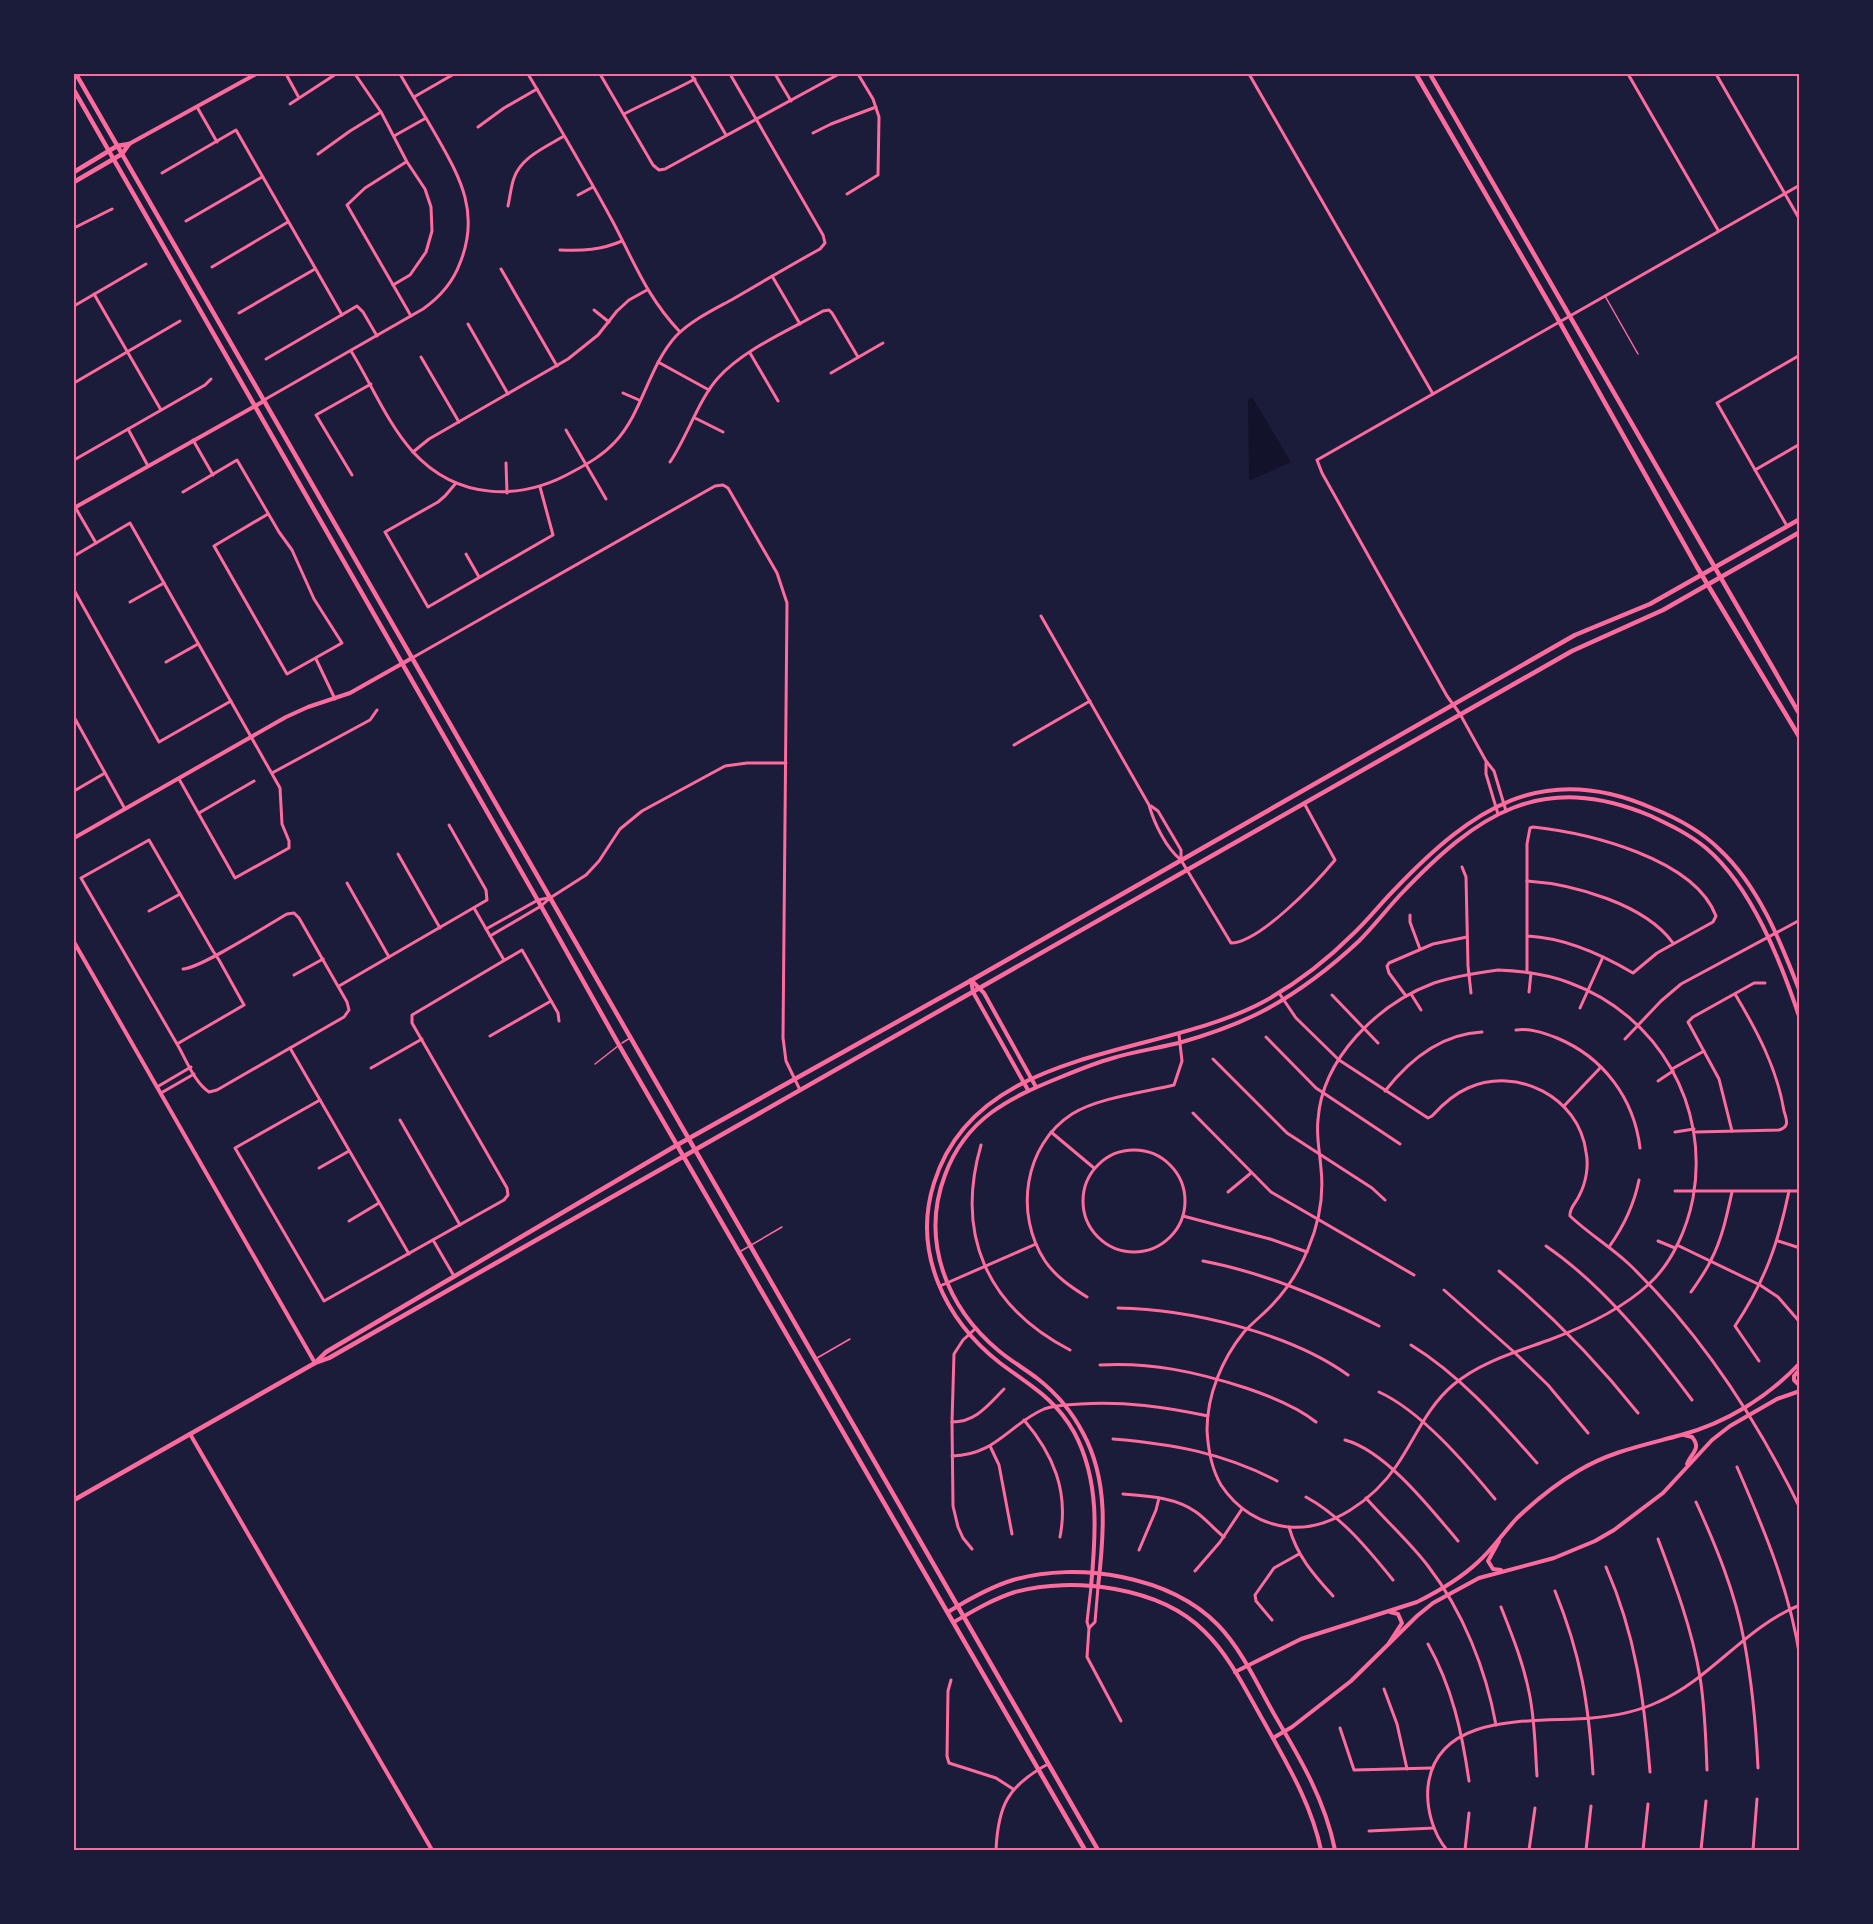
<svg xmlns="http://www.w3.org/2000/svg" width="1873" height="1924" font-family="'Sofia Sans Condensed',sans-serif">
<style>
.water{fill:#12122b}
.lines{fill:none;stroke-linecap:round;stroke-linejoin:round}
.service{stroke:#ff6b9d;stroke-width:1.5}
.minor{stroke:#ff6b9d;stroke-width:3}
.tertiary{stroke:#ff6b9d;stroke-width:4}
.secondary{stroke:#ff6b9d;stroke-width:4.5}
.primary{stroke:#ff6b9d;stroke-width:4.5}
.neatline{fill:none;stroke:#ff6b9d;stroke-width:2}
</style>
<rect width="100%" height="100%" fill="#1b1b3a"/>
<polygon class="water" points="1252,397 1291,462 1249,481 1248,400"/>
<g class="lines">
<g class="service">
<polyline points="1605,296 1638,354"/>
<polyline points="622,1043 630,1038"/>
<polyline points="595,1064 618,1046"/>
<polyline points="741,1251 782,1227"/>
<polyline points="817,1358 850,1339"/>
</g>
<g class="minor">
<polyline points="286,74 298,96"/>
<polyline points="355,74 381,112 407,162 425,189 431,207 432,231 426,252 410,275 393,285"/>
<path d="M528,74c29,49 58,98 85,148 22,42 34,75 67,110"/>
<polyline points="600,74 653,165 659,170 665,169 839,74"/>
<polyline points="691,74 726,135"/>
<polyline points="775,74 791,101"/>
<polyline points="1249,74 1433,394"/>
<polyline points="1628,74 1718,230"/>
<polyline points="1716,74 1800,220"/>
<polyline points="414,97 454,74"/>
<polyline points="290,104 336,74"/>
<polyline points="197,107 217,142"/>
<path d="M624,114c23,-12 47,-22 71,-35"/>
<polyline points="478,127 504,108 537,89"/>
<polyline points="813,133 831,124 876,107"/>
<polyline points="394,136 426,118"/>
<polyline points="318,154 350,131 381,112"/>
<polyline points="406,162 365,188 347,205 411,316"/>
<polyline points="162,173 236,130 342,315"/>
<polyline points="847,194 878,175 879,117 873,99 858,74"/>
<polyline points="578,195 593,187"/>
<path d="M508,206c2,-9 3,-20 6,-28 7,-21 32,-31 50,-42"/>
<polyline points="186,221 262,177"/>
<polyline points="74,228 112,209"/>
<path d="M560,250c23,1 41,0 62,-9"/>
<polyline points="212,267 288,222"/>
<polyline points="501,269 557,366"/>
<polyline points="772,276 800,324"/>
<polyline points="94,294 161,410"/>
<polyline points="74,306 146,264"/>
<polyline points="594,310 609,322"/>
<polyline points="239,313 315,269"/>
<polyline points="468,324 508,394"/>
<path d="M351,351c20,32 36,72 62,101 44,48 107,50 161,19 15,-8 29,-16 41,-29 28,-30 33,-75 61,-106 16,-16 37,-26 57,-37 29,-17 58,-34 87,-50l5,-6 -2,-8 -93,-161"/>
<polyline points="750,353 778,401"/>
<polyline points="421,357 459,422"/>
<polyline points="266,359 357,306 363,312 377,336"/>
<polyline points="658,362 709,390"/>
<polyline points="831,373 883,343"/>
<polyline points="74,383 180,321"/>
<polyline points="623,393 639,400"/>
<path d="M264,400l159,-91c17,-12 30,-27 37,-46 20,-49 1,-84 -23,-126 -12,-21 -25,-42 -37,-63"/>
<polyline points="695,418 723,432"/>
<polyline points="128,429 148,466"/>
<polyline points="566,430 606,499"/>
<polyline points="193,440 213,475"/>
<polyline points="413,452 429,439 568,359 598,335 617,311 629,300 647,290"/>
<polyline points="74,460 205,385 211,379"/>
<path d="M670,462c17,-25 29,-63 48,-84 26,-29 72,-48 105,-67l6,-1 3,3 26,44"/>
<polyline points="506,463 507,493"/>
<polyline points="1755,470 1800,444"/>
<polyline points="352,475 316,415 371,384"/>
<polyline points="456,483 445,496 438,502 385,532 428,607 553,535 540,487"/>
<polyline points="183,492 237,460 279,532 292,550 314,599 342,643 287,674 214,546 268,514"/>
<polyline points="75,507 96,543"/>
<polyline points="1787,526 1717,403 1800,355"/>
<polyline points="466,554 479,577"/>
<polyline points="74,556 130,523 280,788 282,824 289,841 289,848 235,878 179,779"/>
<polyline points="74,590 159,742 231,701"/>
<polyline points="130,602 164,583"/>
<path d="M1041,616l108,189c5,18 17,43 32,55l50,83c28,0 86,-61 104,-83l-31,-57"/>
<polyline points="412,658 715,486 723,485 728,488 777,573 787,603 783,1038 786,1061 800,1090"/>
<polyline points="316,659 335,699"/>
<polyline points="166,662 198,644"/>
<polyline points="74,717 125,809"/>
<polyline points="1014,745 1090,701"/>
<polyline points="1486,763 1486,774 1498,814"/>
<polyline points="272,773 370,720 377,710"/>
<polyline points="74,791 105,773"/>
<polyline points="1151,806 1158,811 1181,850 1181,860"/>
<polyline points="1506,811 1494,771 1486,761 1460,714 1447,696 1322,473 1317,460 1800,185"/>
<polyline points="199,813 254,781"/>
<polyline points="398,854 440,928"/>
<polyline points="1462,867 1466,877 1468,966 1471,993"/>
<path d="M1527,881c46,3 118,23 146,62"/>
<polyline points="347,883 389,957"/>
<polyline points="474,908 504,960"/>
<polyline points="149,911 180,894"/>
<polyline points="1410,915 1410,922 1420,949"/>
<polyline points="486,929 538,900 548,898"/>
<polyline points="490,936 541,906 550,898 586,875 599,861 620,829 642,811 725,766 747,763 786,763"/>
<path d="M1498,970c25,1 49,4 72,13 88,32 140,123 123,215 -6,31 -21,65 -44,86 -28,26 -65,43 -100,56 -33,12 -69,22 -96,45 -26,22 -37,52 -56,80 -23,34 -66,66 -109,62 -28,-3 -52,-19 -67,-42 -10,-17 -13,-36 -14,-55 0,-35 15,-71 37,-98 9,-10 20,-18 29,-28 15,-16 27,-35 35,-55 11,-26 16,-53 13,-80 -1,-16 -5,-33 -3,-49 4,-62 60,-116 116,-137 21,-7 42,-10 64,-13z"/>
<path d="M1527,972v-128l3,-16 3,-1c55,6 161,31 183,89l-3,6 -56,31 -24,20c-32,-19 -68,-35 -105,-37"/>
<polyline points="294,975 323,959"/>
<polyline points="339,986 487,900 486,890 449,825"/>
<polyline points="1529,992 1531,973"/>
<path d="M1279,993l17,25 43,42 89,58 4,-2c10,-11 22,-22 36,-28 49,-22 111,9 118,64 3,14 0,31 -7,44 -3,7 -10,12 -9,20 19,18 41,31 60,49 72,70 126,153 170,243"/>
<polyline points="1411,994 1421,1010"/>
<polyline points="1332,995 1378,1043"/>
<polyline points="1406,996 1389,973 1387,966 1389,963 1433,944 1467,937"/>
<polyline points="1580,1008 1603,957"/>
<path d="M1516,1030c14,-2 28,3 41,8 46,19 77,60 83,110"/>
<polyline points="490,1036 551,1001"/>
<polyline points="1266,1037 1316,1088 1400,1144"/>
<polyline points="1625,1039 1661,1001 1681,984 1800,920"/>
<path d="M177,1044l67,-39 -25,-45 -6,-9 -64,-111 -68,38 96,166c9,15 17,38 32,48l8,-2 127,-73 5,-7 -2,-8 -48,-84 -5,-5 -7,1c-19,11 -88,55 -104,55"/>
<polyline points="290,1048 409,1254"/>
<polyline points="1213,1059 1287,1133 1372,1188 1385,1200"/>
<polyline points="371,1068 422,1039"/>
<polyline points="1672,1069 1704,1051"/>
<polyline points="1658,1081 1673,1071"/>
<polyline points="157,1087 191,1067"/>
<path d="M1385,1091c25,-32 56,-57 97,-59"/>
<polyline points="161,1093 194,1074"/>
<polyline points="320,1100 235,1148 324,1301 504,1200 508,1195 507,1188 412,1023 412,1015 522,950 558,1013 559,1021"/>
<polyline points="1564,1106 1601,1067"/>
<polyline points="1193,1113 1271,1192 1414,1275"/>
<polyline points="400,1120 460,1225"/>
<polyline points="1732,1131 1719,1079 1688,1022 1693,1017 1754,983 1765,983"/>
<polyline points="1051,1132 1094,1168"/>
<polyline points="1675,1132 1694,1129"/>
<path d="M1696,1132l83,-2c3,-1 6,-2 7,-5 2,-4 -1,-10 -2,-14 -7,-43 -27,-80 -49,-117"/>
<path d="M981,1145c-26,90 6,162 89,205"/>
<circle cx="1134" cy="1201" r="51"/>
<polyline points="319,1168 349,1151"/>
<polyline points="1675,1191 1800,1191"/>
<polyline points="1228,1192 1251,1173"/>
<polyline points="1183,1216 1270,1239 1307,1252"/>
<polyline points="349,1221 379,1203"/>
<polyline points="433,1240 454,1276"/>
<polyline points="1658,1241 1675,1248"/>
<polyline points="1778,1241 1800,1248"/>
<polyline points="1677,1245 1760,1285 1778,1297 1798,1320"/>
<path d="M1546,1246c57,39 105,99 146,154"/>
<path d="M1609,1247c15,-21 25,-42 30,-67"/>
<path d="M1203,1261c63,12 120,37 176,65"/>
<path d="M1499,1271c53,44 96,88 139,142"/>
<polyline points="940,1286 1036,1244"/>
<polyline points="1444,1290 1514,1352 1548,1385 1588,1433"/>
<path d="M1691,1292c7,-10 15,-21 20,-32 11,-21 16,-45 21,-68"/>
<path d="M1087,1297c-16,-10 -31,-20 -42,-36 -31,-47 -21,-116 27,-147 25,-16 73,-22 102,-29l8,-24 -3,-26"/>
<path d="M1118,1308c71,1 172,25 230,67"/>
<path d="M1411,1345c49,30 88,75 126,118"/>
<path d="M1759,1361l-24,-35c30,-45 43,-82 54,-135"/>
<path d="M1100,1365c51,-3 97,7 146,23 24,8 50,18 70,34"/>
<path d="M1379,1392c42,19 87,72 116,107"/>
<path d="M1024,1420c29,34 45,71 36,117"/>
<path d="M952,1422c24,0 36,-17 52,-33"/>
<path d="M1113,1439c60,5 111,14 164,42"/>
<path d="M1345,1440c41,11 86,69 113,101"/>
<polyline points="990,1446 999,1465 1012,1534"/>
<path d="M952,1456c44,-1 56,-31 92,-47 11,-4 25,-4 36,-5 44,-3 85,3 128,12"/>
<path d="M1737,1467c27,62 53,124 63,191"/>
<path d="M1123,1494c24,2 52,3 73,18 10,7 18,17 28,25"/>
<path d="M1306,1497c35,19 62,52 87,83"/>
<path d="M1366,1498c20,23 43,43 62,68 35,45 58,104 68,159"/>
<path d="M1696,1502c20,44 39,90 48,138 8,43 12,85 14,128"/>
<path d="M1289,1527c8,29 24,47 44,69"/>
<path d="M1658,1539c17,45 34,90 42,138 5,31 6,62 7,93"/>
<polyline points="972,1549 963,1538 958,1527 953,1506 952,1422 954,1354 963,1340 975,1329"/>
<polyline points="1139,1550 1156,1510 1159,1498"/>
<path d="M1606,1567c30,69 38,131 44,205"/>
<polyline points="1195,1571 1220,1542 1242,1509"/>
<polyline points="1091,1587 1087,1622 1089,1628 1087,1657 1121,1721"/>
<path d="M1555,1591c26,64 34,114 38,183"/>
<path d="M1501,1607c11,28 22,55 28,85 6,27 6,56 8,84"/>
<polyline points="1272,1620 1256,1601 1255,1595 1274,1568 1299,1554"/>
<polyline points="1089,1628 1095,1622 1098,1587"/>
<path d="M1428,1644c24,43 34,88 41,137"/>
<polyline points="951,1680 948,1691 947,1756 949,1763 996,1778 1013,1789"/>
<polyline points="1384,1689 1397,1724 1407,1769"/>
<polyline points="1340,1728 1354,1770 1432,1768"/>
<polyline points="1369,1831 1434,1828"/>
<path d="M996,1850c2,-45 12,-64 52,-86"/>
<path d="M1447,1850c-14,-16 -21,-42 -19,-63 8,-77 109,-64 164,-69 22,-2 45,-6 66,-16 53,-23 87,-75 142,-97"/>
<polyline points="1465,1850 1469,1813"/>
<polyline points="1529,1850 1535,1808"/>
<polyline points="1586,1850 1591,1806"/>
<polyline points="1643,1850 1648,1804"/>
<polyline points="1701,1850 1706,1801"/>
<polyline points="1753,1850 1757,1799"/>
</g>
<g class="tertiary">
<polyline points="129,144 256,74"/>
<polyline points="74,508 264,401"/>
<polyline points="74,838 286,717 308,707 350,693 412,658"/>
<polyline points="74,942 315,1363"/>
<polyline points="971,980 984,993 1036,1087"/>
<polyline points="971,980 973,992 1028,1090"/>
<polyline points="1800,1369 1794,1376 1794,1380 1800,1386"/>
<polyline points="190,1434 432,1850"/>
<path d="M1684,1435l8,2c10,12 -1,16 -5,27"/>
<polyline points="1499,1541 1488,1561 1493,1569 1501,1570"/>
<path d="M1091,1587c5,-53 9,-107 -17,-155 -19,-34 -45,-47 -74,-69 -55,-43 -88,-111 -66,-180 43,-139 225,-124 331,-182 32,-18 62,-41 88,-67 15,-14 28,-31 43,-46 76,-79 146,-128 256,-80 25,10 48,22 67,41 40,37 62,94 81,143"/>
<path d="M1098,1587c6,-52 11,-106 -15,-154 -11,-21 -27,-40 -45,-54 -13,-10 -27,-18 -39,-28 -52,-43 -79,-110 -54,-176 21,-57 64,-77 116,-98 17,-7 34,-14 52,-19 23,-7 47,-10 69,-16 28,-8 56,-18 81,-31 36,-19 67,-43 96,-70 15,-15 28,-32 42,-47 76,-80 140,-124 250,-78 19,9 38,18 55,32 46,39 75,114 94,171"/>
<path d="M948,1612c21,-13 42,-25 65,-32 65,-19 157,-4 205,45 24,25 39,59 56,89 26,44 51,86 61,136"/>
<path d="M954,1622c19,-11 39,-23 61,-30 58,-16 145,-5 189,39 26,25 42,60 60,91 23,42 47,81 57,128"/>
<polyline points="1389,1643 1402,1623 1398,1614 1390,1612"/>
<path d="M1235,1672l66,-33 116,-37c22,-11 43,-23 61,-40 15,-13 26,-30 39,-44 19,-18 39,-34 61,-47 33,-20 67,-26 103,-36 45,-12 87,-38 119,-72"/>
<polyline points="1273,1738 1292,1727 1351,1681 1417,1616 1433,1603 1479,1578 1554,1558 1595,1541 1614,1530 1663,1493 1712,1440 1730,1426 1777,1399 1800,1391"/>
</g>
<g class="secondary">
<polyline points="74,172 117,146 129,144"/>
<polyline points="74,182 122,154 129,144"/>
</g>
<g class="primary">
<polyline points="76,74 1098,1850"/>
<polyline points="1416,74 1554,312 1697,567 1800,738"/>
<polyline points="1430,74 1800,715"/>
<polyline points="74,90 541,906 619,1045 1085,1850"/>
<polyline points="316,1362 326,1352 677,1145 963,985 1575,635 1650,604 1800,519"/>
<polyline points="74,1500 315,1363 329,1358 1572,651 1663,610 1800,532"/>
</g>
</g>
<rect width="1873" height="1924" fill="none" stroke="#1b1b3a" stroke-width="150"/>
<rect x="75" y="75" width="1723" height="1774" class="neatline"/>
</svg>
